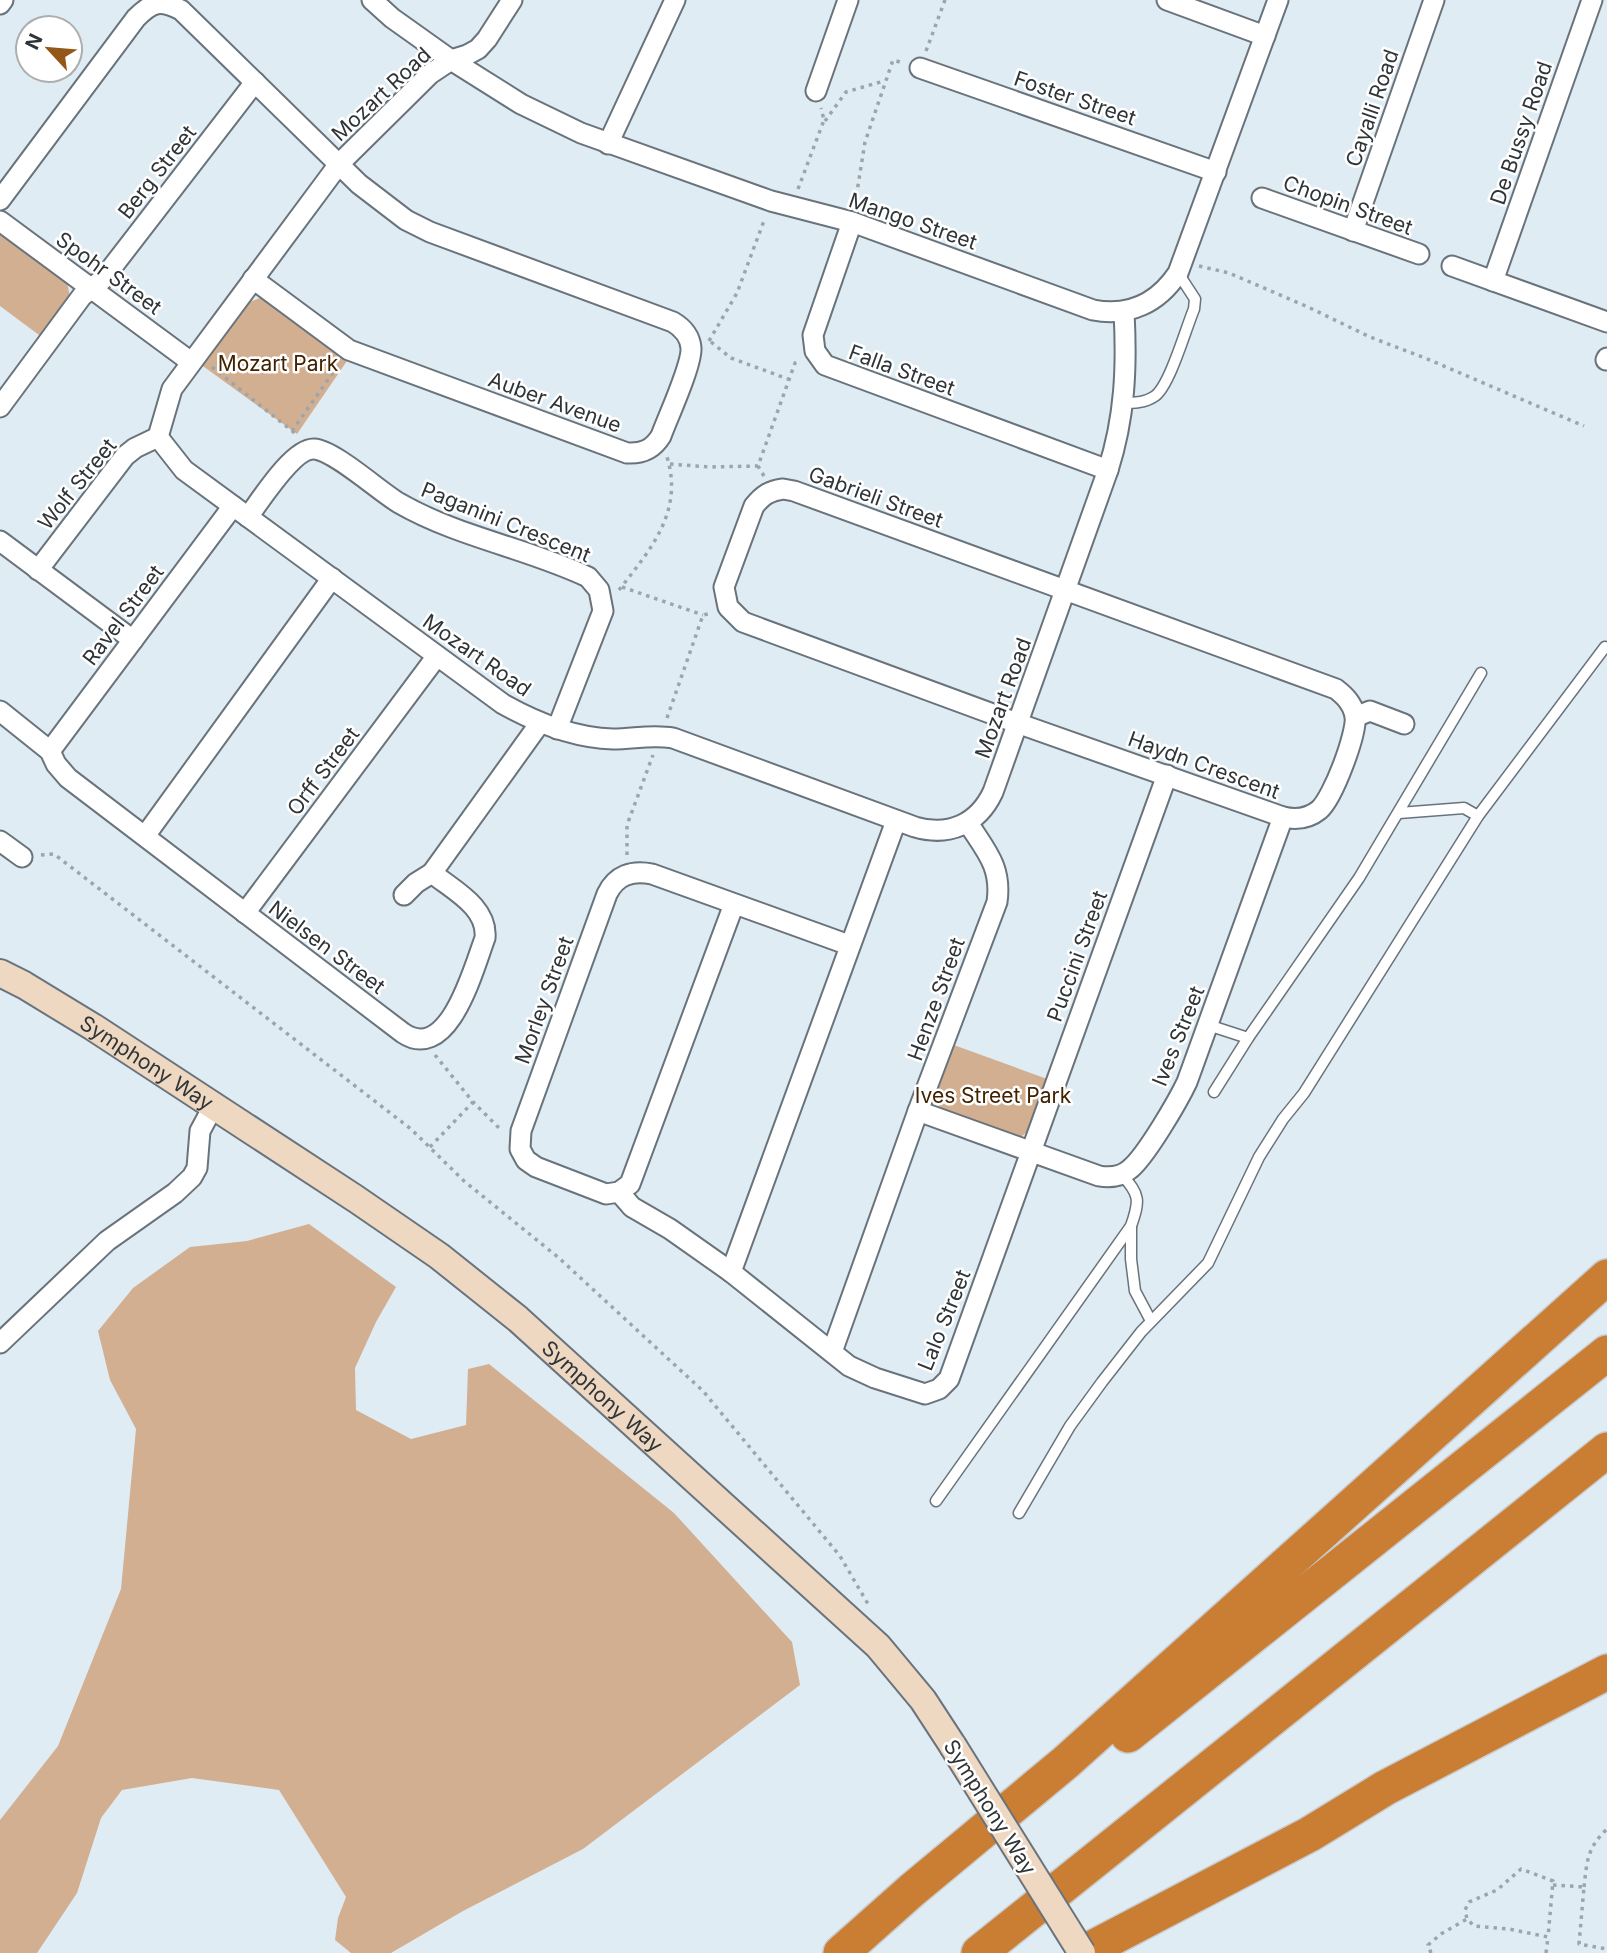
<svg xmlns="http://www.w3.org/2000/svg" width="1607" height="1953" font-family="Inter,sans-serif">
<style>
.green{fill:#d2af91}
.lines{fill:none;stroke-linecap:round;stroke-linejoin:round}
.service-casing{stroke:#69737b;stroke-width:13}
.minor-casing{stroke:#69737b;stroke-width:23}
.secondary-casing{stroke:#69737b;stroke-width:30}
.motorway-casing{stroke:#c9cacb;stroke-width:38}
.path{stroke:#9ca5ab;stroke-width:3.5;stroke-dasharray:3.5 5;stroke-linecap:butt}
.service{stroke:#fff;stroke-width:10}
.minor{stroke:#fff;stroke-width:19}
.secondary{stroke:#efd8c2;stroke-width:26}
.motorway{stroke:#c97e34;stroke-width:35}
.secondary-bridge-casing{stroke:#69737b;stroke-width:30;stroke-linecap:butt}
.secondary-bridge{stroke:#efd8c2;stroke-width:26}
.labels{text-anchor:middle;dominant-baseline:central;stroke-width:5;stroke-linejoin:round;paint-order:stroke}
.street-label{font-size:21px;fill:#2f3437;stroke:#fff}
.park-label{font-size:21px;fill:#412201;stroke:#fff}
</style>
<rect width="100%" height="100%" fill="#e0ecf4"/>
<g class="green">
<polygon points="0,233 67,282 70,297 43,338 0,306"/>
<polygon points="260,298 267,299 349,358 297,434 200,364 249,302"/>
<polygon points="951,1044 1050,1080 1032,1128 1022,1136 1014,1137 940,1110 934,1094"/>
<polygon points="309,1224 396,1287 376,1322 355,1368 356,1410 411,1439 466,1425 468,1369 489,1364 674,1513 792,1642 800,1685 583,1849 463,1911 391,1953 351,1953 335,1940 338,1918 346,1897 279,1790 192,1778 122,1790 101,1818 77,1893 37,1953 0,1953 0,1820 58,1746 121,1589 136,1429 110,1380 98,1331 133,1288 190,1247 247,1241"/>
</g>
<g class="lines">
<g class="service-casing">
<g id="service">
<path d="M1122,403c11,0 23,0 33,-7 15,-11 31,-68 39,-87l1,-10 -17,-26"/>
<polyline points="1399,813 1464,808 1478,816"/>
<polyline points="1208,1025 1248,1038"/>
<polyline points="1214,1092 1248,1038 1359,878 1481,673"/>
<polyline points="1131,1226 1131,1259 1135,1291 1151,1321"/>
<path d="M936,1501l195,-275c9,-26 9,-31 -9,-51"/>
<polyline points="1019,1513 1070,1426 1102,1382 1141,1332 1208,1263 1259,1157 1283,1119 1304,1093 1478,816 1605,647"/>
</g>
</g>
<g class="minor-casing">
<g id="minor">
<path d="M372,0l20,18 59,42 70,44 60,29 190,68 81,21 241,88c36,7 65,-7 85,-37l100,-273"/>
<polyline points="1167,0 1265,36"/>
<polyline points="0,4 3,0"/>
<polyline points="920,68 1216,172"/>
<polyline points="816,91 848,0"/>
<polyline points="608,144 675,0"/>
<polyline points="1262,198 1419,254"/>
<path d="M0,200l136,-182c17,-17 24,-18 45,-8l178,174 47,36 24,12 243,90c10,6 17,14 18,26 1,17 -23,69 -30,88 -8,13 -18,18 -34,17l-278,-103 -96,-71"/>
<polyline points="0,221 191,362"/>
<polyline points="852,222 813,335 815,351 825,365 1108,470"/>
<polyline points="1353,231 1434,0"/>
<polyline points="1452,266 1607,322"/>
<polyline points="1493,281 1592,0"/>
<polyline points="1606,360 1607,358"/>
<polyline points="0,407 82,296 103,279 255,82"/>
<path d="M158,437l26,33 319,234c34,19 71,34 110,35 21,0 39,-5 60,-1l242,89c34,10 63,-3 78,-35l115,-322c17,-53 19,-103 16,-158"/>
<polyline points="158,437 172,389 339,164 430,74 451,60 467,55 478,49 487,39 512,0"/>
<path d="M783,489l11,2 542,198c9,7 16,14 19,26 3,17 -22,83 -36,95 -11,9 -23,10 -36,7l-266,-94 -274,-101 -15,-15 -4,-20 30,-81c9,-11 15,-15 29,-17z"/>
<path d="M248,517c12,-16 45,-69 66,-68 20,1 66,43 85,54 59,34 128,45 189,74l11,13 4,21 -46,118"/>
<polyline points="0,541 133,640"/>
<polyline points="38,570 125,456 135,448 158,437"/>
<path d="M0,711l50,40 6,13 12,14 335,255c46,31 71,-66 82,-95 3,-31 -32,-48 -53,-65l108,-150"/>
<polyline points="1355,717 1370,711 1404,724"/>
<polyline points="50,751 233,506"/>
<polyline points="896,821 731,1272 849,1366 875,1378 925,1394 939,1389 949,1379 1167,775"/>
<polyline points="145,836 332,578"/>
<polyline points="0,841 22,857"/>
<polyline points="404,895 416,883 432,873"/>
<path d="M734,904l-104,280 -11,8 -13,2 -70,-27 -10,-7 -6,-11 1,-18 86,-237c9,-19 25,-24 45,-20l197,71"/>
<polyline points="245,913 437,656"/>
<path d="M918,1111l181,65c12,2 22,1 31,-7 16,-13 48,-68 57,-87l96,-265"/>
<polyline points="619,1192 632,1207 670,1229 731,1272"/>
<polyline points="0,1343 107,1241 175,1193 192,1177 197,1168 200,1131 214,1105"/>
<path d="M832,1352l86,-241 79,-209c5,-35 -11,-51 -29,-79"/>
</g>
</g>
<g class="secondary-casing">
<g id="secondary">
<path id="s1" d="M0,973l24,12 69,42 263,172 83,57 79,63 360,327 45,54 30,46"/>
</g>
</g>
<g class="motorway-casing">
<g id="motorway">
<polyline points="1128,1735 1607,1353"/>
<polyline points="841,1953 912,1890 1066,1762 1607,1277"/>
<polyline points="979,1953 1607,1450"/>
<polyline points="1083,1953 1310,1834 1385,1788 1607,1672"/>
</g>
</g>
<g class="path">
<polyline points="926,51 945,0"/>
<polyline points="825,121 846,92 884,81"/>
<polyline points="798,189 824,120 821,108"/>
<polyline points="855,204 865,142 893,60 903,63"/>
<polyline points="1199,266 1229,273 1308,307 1370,337 1425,358 1584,426"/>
<polyline points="709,341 737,293 765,218"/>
<polyline points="711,342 731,358 788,379"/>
<polyline points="212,367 296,434"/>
<polyline points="292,431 339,364"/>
<polyline points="670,464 709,467 758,466"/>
<polyline points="764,476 758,466 795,363 798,361"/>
<polyline points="622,587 703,615"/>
<path d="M619,590c31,-40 65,-78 48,-133"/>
<polyline points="667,718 703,615 712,613"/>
<polyline points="41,855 54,854 411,1129 464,1181 559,1258 703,1391 840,1556 868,1604"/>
<polyline points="627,855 627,825 653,755"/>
<polyline points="435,1055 473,1102 501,1130"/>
<polyline points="430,1147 473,1102"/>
<polyline points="1553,1885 1584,1887 1579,1944 1607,1949"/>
<path d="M1584,1887c3,-26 3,-39 23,-58"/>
<polyline points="1431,1953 1428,1945 1441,1934 1467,1919"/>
<polyline points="1546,1953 1548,1937 1509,1929 1474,1926 1467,1919 1465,1910 1469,1902 1497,1890 1521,1869 1553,1881 1548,1937"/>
</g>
<use href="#service" class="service"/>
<use href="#minor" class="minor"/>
<use href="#secondary" class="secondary"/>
<use href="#motorway" class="motorway"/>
<g class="secondary-bridge-casing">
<polyline id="secondary-bridge" points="953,1746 1082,1953"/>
</g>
<use href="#secondary-bridge" class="secondary-bridge"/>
</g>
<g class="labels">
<g class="street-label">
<text transform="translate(381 94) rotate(-43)">Mozart Road</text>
<text transform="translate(1075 98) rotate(19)">Foster Street</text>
<text transform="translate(1372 108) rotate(-71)">Cayalli Road</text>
<text transform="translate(1521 133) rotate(-71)">De Bussy Road</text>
<text transform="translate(157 172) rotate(-52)">Berg Street</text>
<text transform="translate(1348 205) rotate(20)">Chopin Street</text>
<text transform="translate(913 221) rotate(19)">Mango Street</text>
<text transform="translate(109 273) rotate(36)">Spohr Street</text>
<text transform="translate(902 370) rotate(20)">Falla Street</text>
<text transform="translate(555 402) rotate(20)">Auber Avenue</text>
<text transform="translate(77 484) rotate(-51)">Wolf Street</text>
<text transform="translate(876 497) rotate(20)">Gabrieli Street</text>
<text transform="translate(506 522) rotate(22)">Paganini Crescent</text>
<text transform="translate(123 615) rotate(-53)">Ravel Street</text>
<text transform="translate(477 655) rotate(35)">Mozart Road</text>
<text transform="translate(1003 698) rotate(-70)">Mozart Road</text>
<text transform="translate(1204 765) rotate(20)">Haydn Crescent</text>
<text transform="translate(323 771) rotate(-53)">Orff Street</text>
<text transform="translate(327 947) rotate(37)">Nielsen Street</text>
<text transform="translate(1077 956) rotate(-70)">Puccini Street</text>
<text transform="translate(936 999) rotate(-70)">Henze Street</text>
<text transform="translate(544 1000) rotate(-70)">Morley Street</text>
<text transform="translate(1178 1036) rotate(-68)">Ives Street</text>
<text stroke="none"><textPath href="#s1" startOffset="172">Symphony Way</textPath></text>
<text transform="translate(944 1320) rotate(-68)">Lalo Street</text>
<text stroke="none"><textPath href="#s1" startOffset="738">Symphony Way</textPath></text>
<text transform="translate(990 1807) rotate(58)">Symphony Way</text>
</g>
<g class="park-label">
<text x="278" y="363">Mozart Park</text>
<text x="993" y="1095">Ives Street Park</text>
</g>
</g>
<g transform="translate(49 49) rotate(296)"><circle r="33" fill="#ffffff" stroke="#acaeaf" stroke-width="2"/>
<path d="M0-5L12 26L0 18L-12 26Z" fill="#935718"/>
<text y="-10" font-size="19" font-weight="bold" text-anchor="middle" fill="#2f3437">N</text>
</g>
</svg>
